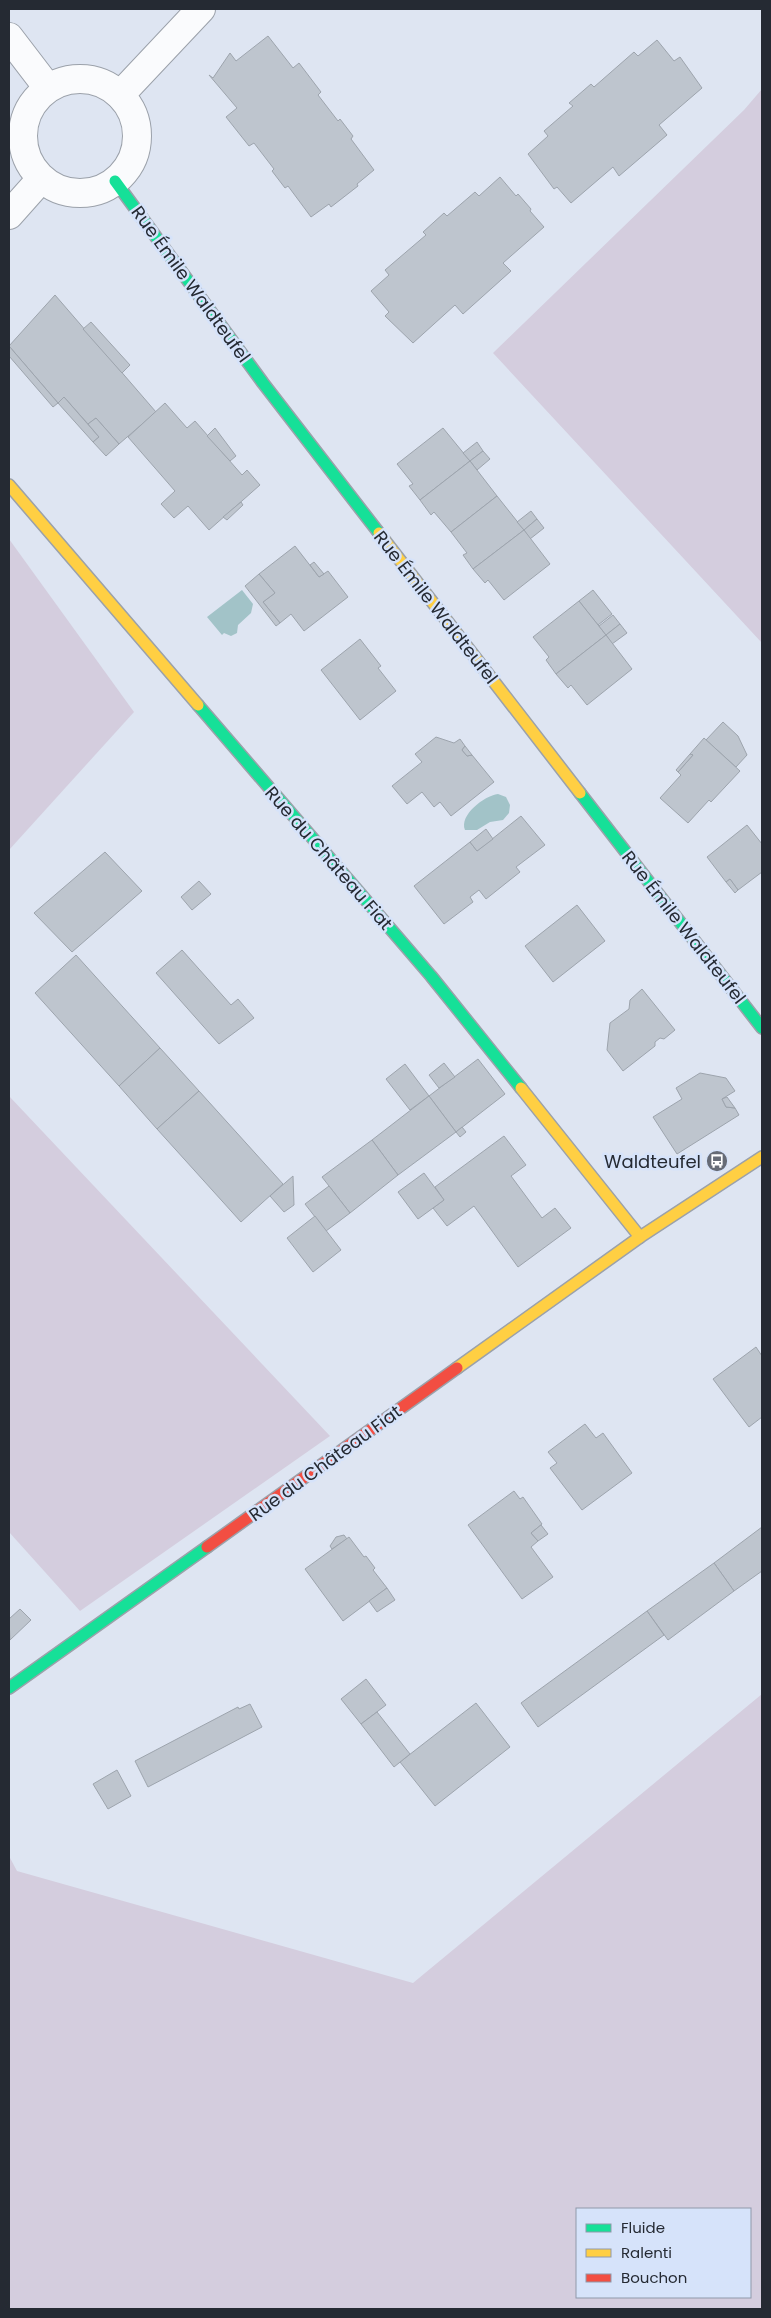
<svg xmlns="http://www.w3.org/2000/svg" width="771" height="2318" font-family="Poppins,sans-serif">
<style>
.green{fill:#d4cdde;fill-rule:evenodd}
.water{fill:#a2c3c8}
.building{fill:#bec5ce;stroke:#9da4ad}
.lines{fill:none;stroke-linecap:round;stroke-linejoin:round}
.street-casing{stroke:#9ba1aa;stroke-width:30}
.fast-casing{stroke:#9ba1aa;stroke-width:14}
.slow-casing{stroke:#9ba1aa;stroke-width:14}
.jam-casing{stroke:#9ba1aa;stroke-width:14}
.street{stroke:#fafbfd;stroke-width:28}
.fast{stroke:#16e098;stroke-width:11}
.slow{stroke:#ffcf43;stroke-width:11}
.jam{stroke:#f24e42;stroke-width:11}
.labels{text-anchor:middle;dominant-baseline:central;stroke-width:5;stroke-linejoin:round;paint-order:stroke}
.street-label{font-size:18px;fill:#252a33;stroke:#d6e3fa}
.poi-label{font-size:18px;fill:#252a33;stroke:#d6e3fa;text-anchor:end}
</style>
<rect width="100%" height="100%" fill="#dee5f2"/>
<g class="green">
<polygon points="762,89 762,643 493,353 744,110"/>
<polygon points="9,539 134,712 9,850"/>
<polygon points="9,1096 330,1436 80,1611 9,1532"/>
<path d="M762,1694v615h-753v-453l8,15 396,112zM577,2209h173v88h-173z"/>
</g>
<g class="water">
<polygon points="242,590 253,604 251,613 238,625 237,633 231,636 224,633 222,635 207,617"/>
<path d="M498,794l8,3 4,8 -1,8 -6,7 -13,2 -13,8h-12c-6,-15 19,-34 33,-36z"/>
</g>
<g class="building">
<polygon points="268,36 293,68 299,63 321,92 318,95 338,121 340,119 353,136 351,139 374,170 357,184 358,186 331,207 329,204 311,217 288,186 285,188 272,171 274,169 254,143 249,146 226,117 237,108 209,75 213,78 230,53 236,61"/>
<polygon points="657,40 674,61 680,57 702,88 659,125 667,135 619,176 613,167 571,203 557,187 554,189 528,154 548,136 544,131 573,106 569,103 591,84 594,87 634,52 638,56"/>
<polygon points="500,177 516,196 518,194 531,209 530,211 544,227 503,263 511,271 463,314 455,305 413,343 385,316 389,312 371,291 389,275 385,270 426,235 423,232 444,213 447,216 475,192 479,196"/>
<polygon points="55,295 156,412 119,444 96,418 88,424 64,397 58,403 9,346"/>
<polygon points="91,322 130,365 122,373 83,329"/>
<polygon points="9,346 58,403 53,407 9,356"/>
<polygon points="64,397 99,437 93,442 58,403"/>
<polygon points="165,403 187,428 195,421 242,475 247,470 260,485 209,530 188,506 174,518 161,504 175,491 128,437"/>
<polygon points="96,418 119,444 106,456 93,442 99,437 88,424"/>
<polygon points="215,428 236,456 230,461 207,436"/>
<polygon points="443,428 470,461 420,500 409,486 413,484 397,464"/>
<polygon points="477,442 483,451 470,461 463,453"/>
<polygon points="483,451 490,459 477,470 470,461"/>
<polygon points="470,461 497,496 451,532 434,512 431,515 420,500"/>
<polygon points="497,496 524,530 473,569 463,555 467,553 451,532"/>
<polygon points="241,502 243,505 227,520 223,517"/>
<polygon points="531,511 537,519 524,530 517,522"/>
<polygon points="537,519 544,528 530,539 524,530"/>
<polygon points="524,530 550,564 504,600 488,580 485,583 473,569"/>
<polygon points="295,546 319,577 328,571 348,597 304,631 291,614 280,623 263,602 275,593 259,574"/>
<polygon points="314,562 324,574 319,577 310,565"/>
<polygon points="259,574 275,593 263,602 280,623 276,626 245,586"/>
<polygon points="593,590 612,614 598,625 579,601"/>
<polygon points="579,601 606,635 556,674 546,660 549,657 533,637"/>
<polygon points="613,615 620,624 606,635 599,626"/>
<polygon points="620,624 627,633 612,644 606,635"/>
<polygon points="606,635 632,669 587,705 571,685 568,688 556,674"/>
<polygon points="360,639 381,666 378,668 396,691 360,720 321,670"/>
<polygon points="723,722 738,736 747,755 736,767 706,740"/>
<polygon points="436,737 454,743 460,739 465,746 462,750 467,756 472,755 494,782 451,816 440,802 434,807 422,792 407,804 392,786 422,762 415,754"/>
<polygon points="704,738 740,771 711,802 709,800 688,823 660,798 681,775 678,772 693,755 690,754"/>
<polygon points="465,746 472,755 467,756 462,750"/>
<polygon points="690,754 693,755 678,772 676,770"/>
<polygon points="521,816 545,845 516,867 520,872 486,899 479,890 470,897 473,902 444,924 414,886 470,842 477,851"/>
<polygon points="747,825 762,844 762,872 738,890 730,879 726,882 707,857"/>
<polygon points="486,829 493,839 477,851 470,842"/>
<polygon points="105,852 142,891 72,952 34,913"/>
<polygon points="730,879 738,890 735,893 726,882"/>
<polygon points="199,881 211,894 192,910 181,897"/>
<polygon points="577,905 605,941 553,982 525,946"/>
<polygon points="182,950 231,1005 238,999 254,1018 219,1044 156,973"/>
<polygon points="76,955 160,1048 119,1086 35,993"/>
<polygon points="642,989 675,1030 664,1039 660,1038 655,1042 655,1046 623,1071 607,1050 610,1023 629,1009 630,1000"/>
<polygon points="160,1048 199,1091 157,1129 119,1086"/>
<polygon points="478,1059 505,1094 456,1132 429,1096"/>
<polygon points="444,1063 455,1077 439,1088 429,1075"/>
<polygon points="405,1064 429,1096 410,1110 386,1079"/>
<polygon points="700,1073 726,1078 735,1091 722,1099 726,1107 735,1108 739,1115 677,1154 653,1117 682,1099 676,1088"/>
<polygon points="199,1091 283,1184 241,1222 157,1129"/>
<polygon points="429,1096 456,1132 398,1175 372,1140"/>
<polygon points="727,1097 735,1108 726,1107 722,1099"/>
<polygon points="462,1127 466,1132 460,1137 456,1132"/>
<polygon points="504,1136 526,1165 511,1176 542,1218 555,1208 571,1228 518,1267 474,1206 447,1226 433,1208 444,1200 435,1187"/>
<polygon points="372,1140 398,1175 350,1213 322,1177"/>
<polygon points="424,1173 444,1200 418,1219 398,1192"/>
<polygon points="293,1176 294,1205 284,1212 270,1196"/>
<polygon points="329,1186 350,1213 326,1231 305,1204"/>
<polygon points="315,1216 341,1250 313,1272 287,1238"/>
<polygon points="756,1347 762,1356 762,1417 749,1427 713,1379"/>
<polygon points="585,1424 596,1438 603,1433 632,1473 582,1510 550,1468 557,1463 548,1452"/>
<polygon points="514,1491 520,1499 523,1497 542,1524 531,1533 538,1541 531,1547 553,1577 522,1599 468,1525"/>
<polygon points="541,1525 548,1534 538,1541 531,1533"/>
<polygon points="762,1527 762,1571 734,1591 714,1563"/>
<polygon points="344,1535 347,1539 332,1549 330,1546 336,1537"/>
<polygon points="349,1537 364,1557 366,1556 375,1568 373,1570 387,1588 343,1621 305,1569"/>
<polygon points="714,1563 734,1591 668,1640 647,1611"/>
<polygon points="387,1588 395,1600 377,1612 369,1601"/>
<polygon points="20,1609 31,1620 10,1640 9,1619"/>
<polygon points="647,1611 664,1635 538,1727 521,1703"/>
<polygon points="366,1679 386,1705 361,1724 341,1699"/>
<polygon points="476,1703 510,1747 435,1806 400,1762"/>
<polygon points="250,1704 262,1727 148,1787 135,1761 238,1707 239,1709"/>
<polygon points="377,1712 410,1754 394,1767 361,1724"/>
<polygon points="117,1770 131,1796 108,1809 93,1784"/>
</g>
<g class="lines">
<g class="street-casing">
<g id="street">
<polyline points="9,37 48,88"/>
<circle cx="80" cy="136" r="57"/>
<polyline points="120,95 201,9"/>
<polyline points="9,215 41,179"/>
</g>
</g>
<g class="fast-casing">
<g id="fast">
<polyline points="115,181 263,383 379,533"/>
<polyline points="198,705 431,976 521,1088"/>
<polyline points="580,793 762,1028"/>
<polyline points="9,1688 207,1547"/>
</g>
</g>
<g class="slow-casing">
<g id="slow">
<polyline points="9,485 198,705"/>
<polyline points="379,533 580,793"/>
<polyline points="521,1088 640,1237"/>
<polyline points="457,1368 640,1237 762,1157"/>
</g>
</g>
<g class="jam-casing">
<polyline id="jam" points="207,1547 457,1368"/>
</g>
<use href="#street" class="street"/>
<use href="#fast" class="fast"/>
<use href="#slow" class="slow"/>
<use href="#jam" class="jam"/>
</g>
<defs>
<g id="bus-disc" transform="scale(1.125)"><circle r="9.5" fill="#666b76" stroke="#d6e3fa"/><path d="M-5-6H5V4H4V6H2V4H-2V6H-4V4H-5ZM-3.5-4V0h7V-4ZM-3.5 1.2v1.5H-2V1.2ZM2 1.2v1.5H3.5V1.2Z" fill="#fff"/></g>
</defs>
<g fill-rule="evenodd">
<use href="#bus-disc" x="717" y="1161"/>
</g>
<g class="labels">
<g class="street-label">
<text transform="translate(191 284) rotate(54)">Rue Émile Waldteufel</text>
<text transform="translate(436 607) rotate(52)">Rue Émile Waldteufel</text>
<text transform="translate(329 858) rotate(49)">Rue du Château Fiat</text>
<text transform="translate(684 927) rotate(52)">Rue Émile Waldteufel</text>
<text transform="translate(325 1463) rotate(-36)">Rue du Château Fiat</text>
</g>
<g class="poi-label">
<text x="701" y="1161">Waldteufel</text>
</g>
</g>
<rect width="771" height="2318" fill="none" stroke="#252a33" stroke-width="20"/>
<rect x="576" y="2208" width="175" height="90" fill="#d6e3fa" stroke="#8f99aa"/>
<rect x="586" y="2224" width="25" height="8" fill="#16e098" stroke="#8f99aa"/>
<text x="621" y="2233" font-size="15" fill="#252a33">Fluide</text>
<rect x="586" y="2249" width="25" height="8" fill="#ffcf43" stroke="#8f99aa"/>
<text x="621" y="2258" font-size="15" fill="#252a33">Ralenti</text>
<rect x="586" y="2274" width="25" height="8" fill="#f24e42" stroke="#8f99aa"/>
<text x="621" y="2283" font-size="15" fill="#252a33">Bouchon</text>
</svg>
